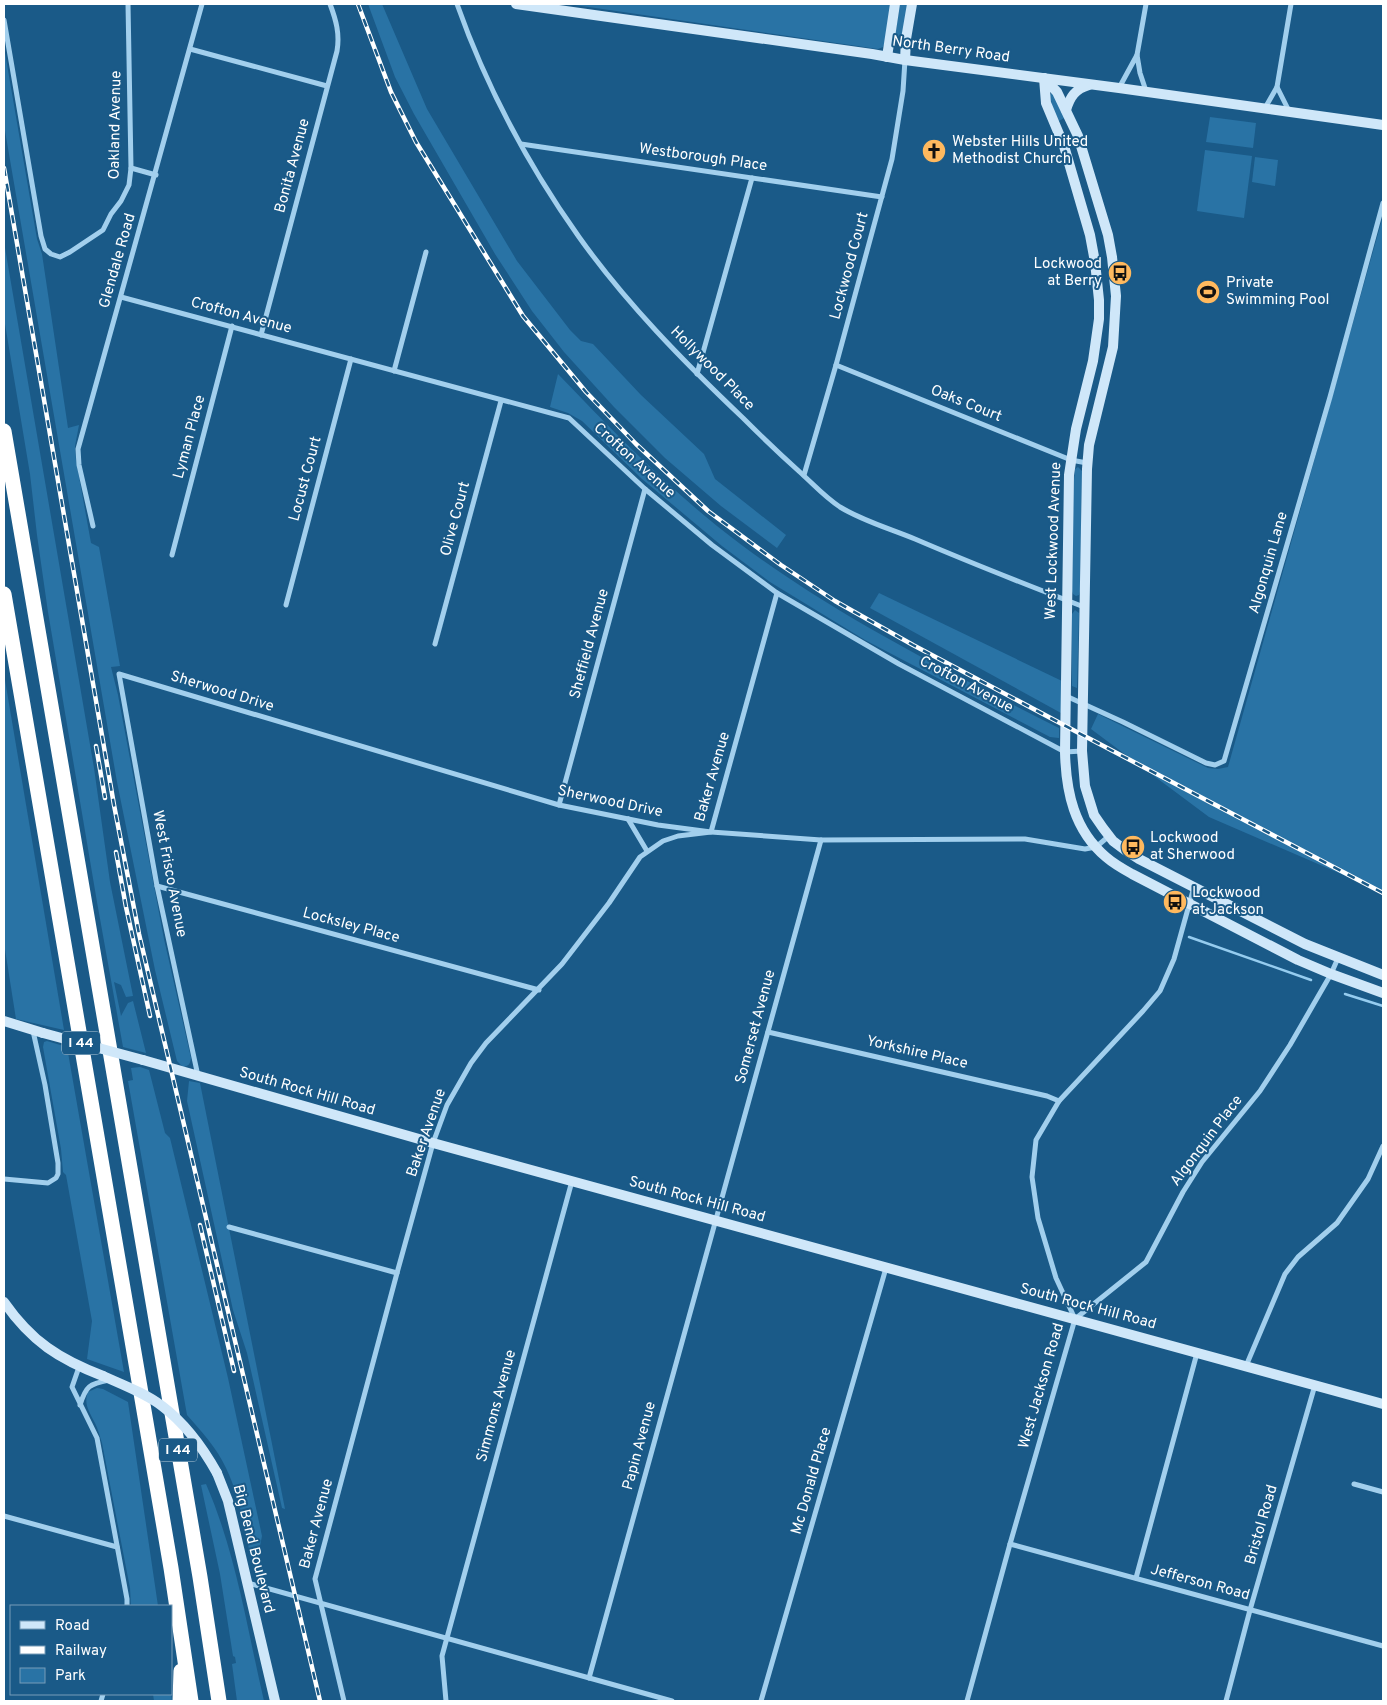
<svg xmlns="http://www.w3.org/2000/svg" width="1387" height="1705" font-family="Overpass,sans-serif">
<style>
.green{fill:#2973a5}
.water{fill:#4c7b9c;stroke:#95ccef}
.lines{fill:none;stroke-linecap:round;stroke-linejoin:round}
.stream{stroke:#95ccef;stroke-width:2.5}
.street{stroke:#a2cfed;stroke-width:5}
.secondary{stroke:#cfe7f9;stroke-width:10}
.highway{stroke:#fff;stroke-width:15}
.rail-casing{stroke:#fff;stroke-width:4.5}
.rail{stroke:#1a5a88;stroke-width:2.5;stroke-dasharray:8;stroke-linecap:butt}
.secondary-bridge{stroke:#cfe7f9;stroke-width:10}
.labels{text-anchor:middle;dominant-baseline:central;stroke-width:4;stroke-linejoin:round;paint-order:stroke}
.shield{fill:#1a5a88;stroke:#bacedb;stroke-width:1}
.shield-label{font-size:14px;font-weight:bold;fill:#fff}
.street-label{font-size:15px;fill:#fff;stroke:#1a5a88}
.poi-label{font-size:15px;fill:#fff;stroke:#1a5a88;text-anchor:start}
</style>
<rect width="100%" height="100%" fill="#1a5a88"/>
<g class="green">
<polygon points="368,4 382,4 427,109 517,261 570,330 581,341 593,344 641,395 704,454 715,479 786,535 777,548 721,506 665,458 614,407 564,352 532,311 495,254 414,114 395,77"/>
<polygon points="568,4 891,4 885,42 883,47 878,49"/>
<polygon points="900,4 909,4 901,43 896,42 895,36"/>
<path d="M4,47l33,192 5,15 26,174 11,-3 -4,21 1,14 15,83 8,4 21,119 -9,1 7,28 46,244 27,119c-1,6 -2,8 -8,9l-6,-6 -22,-91 -38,-188 -113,-657z"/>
<polygon points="1052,93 1066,117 1059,121 1053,111 1050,95"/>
<polygon points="1210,117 1256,123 1253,148 1206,142"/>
<polygon points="1205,150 1252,156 1244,218 1197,211"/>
<polygon points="1255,157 1278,160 1275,186 1252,182"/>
<polygon points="1383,216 1383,892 1209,817 1091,729 1098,714 1208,768 1218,769 1228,767"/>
<polygon points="4,242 94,768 110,882 133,996 126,997 121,985 114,982 121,1016 128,1003 133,1001 146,1053 123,1047 97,902 48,612 37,535 30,474 4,318"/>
<path d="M558,374c51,53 102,106 159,152 104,83 224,142 342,202v10l-9,-1 -185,-97 -95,-58 -48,-36 -80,-67 -60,-58 -14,-8 -18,-6z"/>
<polygon points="1078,467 1082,471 1080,591 1079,595 1076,596 1073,594 1072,591 1073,489 1075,469"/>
<polygon points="879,593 1062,681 1061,713 870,608"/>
<polygon points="1075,610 1079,613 1077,688 1072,686 1072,614"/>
<polygon points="4,674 64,1030 16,1019 4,943"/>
<polygon points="47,1041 67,1047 124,1372 87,1359 92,1321 66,1175 63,1172 61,1149 43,1047 44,1042"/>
<path d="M140,1067l9,3 16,63 5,5 58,240 34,158 -3,15 -9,3c-6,-29 -11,-59 -24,-86 -9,-20 -25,-37 -39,-53l-59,-334 5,-1 -2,-12z"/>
<polygon points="189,1081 200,1083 285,1509 282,1508 247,1353 233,1310 187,1101"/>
<path d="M97,1388l6,1 25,13 30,204h-27l-1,-18 -28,-145c-2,-6 -4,-14 -7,-20 -5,-10 -12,-19 -7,-31z"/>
<path d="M206,1484c30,69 41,144 58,217h-27l-5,-37 4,-1 -1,-6 -2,-1 -13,-82 -19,-89z"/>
<polygon points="171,1692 172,1701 154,1701 153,1694 171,1694"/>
</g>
<polygon class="water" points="1206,284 1213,286 1209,299 1202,297"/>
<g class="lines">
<g class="stream">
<polyline points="1189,937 1311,980"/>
<polyline points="1345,994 1383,1006"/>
</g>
<g class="street">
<path d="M457,4c29,82 71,161 122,233 47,66 105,125 164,181 19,19 39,38 59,56 13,12 24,24 38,33 23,14 51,22 75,32 56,24 112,46 169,68"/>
<polyline points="4,20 41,236 45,249 51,254 60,257 70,252 103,230 111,214 121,201 129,185 131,168 128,4"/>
<polyline points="190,49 327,86"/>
<polyline points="1137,55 1146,4"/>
<polyline points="1277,87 1291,4"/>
<polyline points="1119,88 1137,55 1140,73 1146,91"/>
<polyline points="1265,108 1277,87 1289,111"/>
<polyline points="521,144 882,197"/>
<polyline points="131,168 156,175"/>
<polyline points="121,297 569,418 645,489 712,545 777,593 899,664 1065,752 1082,751"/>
<path d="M261,335l76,-284c3,-17 -1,-31 -7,-47"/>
<polyline points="836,365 1071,460 1087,463"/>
<polyline points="394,371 426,252"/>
<polyline points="697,374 752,178"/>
<polyline points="804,475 836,365 892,159 903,91 905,60"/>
<polyline points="93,526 79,465 78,449 202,4"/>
<polyline points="172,555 232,326"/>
<polyline points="286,605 351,359"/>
<polyline points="435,644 501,401"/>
<polyline points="1066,696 1123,722 1206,763 1215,765 1224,761 1330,397 1383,203"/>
<polyline points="559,805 645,489"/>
<polyline points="628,819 647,851"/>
<polyline points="157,886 539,990"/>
<polyline points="768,1032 1047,1096 1059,1101"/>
<polyline points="198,1076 157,886 119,674 559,805 658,825 711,832 821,840 1025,839 1085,849 1096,847 1109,836"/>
<polyline points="4,1179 48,1183 56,1178 58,1174 58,1163 45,1085 33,1031"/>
<polyline points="229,1227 397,1273"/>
<polyline points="1075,1319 1146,1262 1183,1192 1202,1162 1260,1091 1290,1045 1331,974 1338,958"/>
<polyline points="1246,1366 1285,1274 1298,1257 1337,1223 1368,1179 1383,1146"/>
<polyline points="79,1367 72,1387 97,1438 127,1599 127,1606"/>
<path d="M80,1405c6,-19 9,-21 29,-25"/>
<polyline points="1354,1484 1383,1492"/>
<polyline points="4,1516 117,1547"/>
<polyline points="1010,1544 1383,1646"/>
<polyline points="1136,1578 1197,1353"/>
<polyline points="248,1583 672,1701"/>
<polyline points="589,1678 821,840"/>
<polyline points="101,1701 103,1694"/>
<polyline points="344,1701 315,1579 397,1273 433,1143 447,1105 471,1063 486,1043 562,964 609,903 640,857 663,841 678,836 711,832 777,593"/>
<polyline points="446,1701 442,1656 572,1181"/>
<polyline points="761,1701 886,1268"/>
<polyline points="967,1701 1010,1544 1075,1319 1056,1278 1038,1218 1032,1177 1036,1140 1059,1101 1143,1011 1160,991 1174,959 1194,887"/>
<polyline points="1226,1701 1250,1610 1315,1385"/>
</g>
<g class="secondary">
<polyline points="516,4 872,54 905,60 1119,88 1383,125"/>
<polyline points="887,57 895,4"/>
<polyline points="905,60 906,39 912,4"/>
<path d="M1044,78l2,25 18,43 26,89 5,27 4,38v19l-6,42 -17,68 -7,46 -4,277c1,40 9,78 41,105 8,7 17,12 26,17l166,86 33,14 52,19"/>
<polyline points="1044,78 1057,92 1078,136 1108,235 1112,257 1116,296 1113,347 1089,445 1087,469 1082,751 1085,786 1094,815 1103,828 1113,841 1125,850 1139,859 1305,944 1383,975"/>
<path d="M1066,110c4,-13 9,-21 23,-25"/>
<polyline points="4,1021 43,1033"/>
<polyline points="143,1060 433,1143 1383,1404"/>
<path d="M4,1302c28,40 55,57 99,74"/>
<polyline points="217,1473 228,1501 275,1701"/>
</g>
<g class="highway">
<polyline points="4,431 200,1577 219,1701"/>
<polyline points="4,594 171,1568 191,1701"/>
<polyline points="180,1701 181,1671"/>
</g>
<g class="rail-casing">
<g id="rail">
<polyline points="358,4 391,92 416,142 523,316 586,392 636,444 708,511 781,565 835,601 913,645 1092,740 1383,893"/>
<polyline points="4,168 114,805 139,934 320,1701"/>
<polyline points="96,746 105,798"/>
<polyline points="116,852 126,907 150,1016"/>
<polyline points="200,1225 234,1371"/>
</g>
</g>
<use href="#rail" class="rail"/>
<g class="secondary-bridge">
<polyline points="43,1033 143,1060"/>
<path d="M103,1376c20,9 42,17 59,30 24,18 41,42 55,67"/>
</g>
</g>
<defs>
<g id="church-disc" transform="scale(1.25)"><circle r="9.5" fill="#ffb95e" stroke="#1a5a88"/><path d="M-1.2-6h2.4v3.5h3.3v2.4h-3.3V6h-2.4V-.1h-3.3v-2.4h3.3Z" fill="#111"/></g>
<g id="bus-disc" transform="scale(1.25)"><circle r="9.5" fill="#ffb95e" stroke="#1a5a88"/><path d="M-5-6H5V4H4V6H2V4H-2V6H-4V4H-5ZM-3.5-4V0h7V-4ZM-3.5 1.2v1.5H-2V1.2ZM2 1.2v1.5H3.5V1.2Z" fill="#111"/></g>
<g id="stadium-disc" transform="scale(1.25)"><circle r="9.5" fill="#ffb95e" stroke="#1a5a88"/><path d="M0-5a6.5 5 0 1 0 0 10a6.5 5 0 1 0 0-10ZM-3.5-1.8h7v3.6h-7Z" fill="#111"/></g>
</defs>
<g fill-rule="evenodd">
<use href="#church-disc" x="934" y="151"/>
<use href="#bus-disc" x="1120" y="273"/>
<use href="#stadium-disc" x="1208" y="292"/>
<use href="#bus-disc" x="1133" y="847"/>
<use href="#bus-disc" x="1175" y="902"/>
</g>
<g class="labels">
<g class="shield">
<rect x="62" y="1031.5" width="38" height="23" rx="4"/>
<rect x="159" y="1438.5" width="38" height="23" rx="4"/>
</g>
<g class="shield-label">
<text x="81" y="1043">I 44</text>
<text x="178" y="1450">I 44</text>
</g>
<g class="street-label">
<text transform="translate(951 50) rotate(8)">North Berry Road</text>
<text transform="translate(116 125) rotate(-89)">Oakland Avenue</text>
<text transform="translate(703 158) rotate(8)">Westborough Place</text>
<text transform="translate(293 166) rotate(-75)">Bonita Avenue</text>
<text transform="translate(118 261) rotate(-74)">Glendale Road</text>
<text transform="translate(850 266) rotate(-75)">Lockwood Court</text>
<text transform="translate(241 316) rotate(15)">Crofton Avenue</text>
<text transform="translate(712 369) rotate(45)">Hollywood Place</text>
<text transform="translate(966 404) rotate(22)">Oaks Court</text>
<text transform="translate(190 437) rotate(-75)">Lyman Place</text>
<text transform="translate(634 461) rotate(42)">Crofton Avenue</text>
<text transform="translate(306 479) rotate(-75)">Locust Court</text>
<text transform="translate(456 519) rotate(-75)">Olive Court</text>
<text transform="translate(1054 541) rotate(-88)">West Lockwood Avenue</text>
<text transform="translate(1269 563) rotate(-74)">Algonquin Lane</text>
<text transform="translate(590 644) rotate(-75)">Sheffield Avenue</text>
<text transform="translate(966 685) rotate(28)">Crofton Avenue</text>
<text transform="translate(222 692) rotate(17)">Sherwood Drive</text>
<text transform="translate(713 777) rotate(-74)">Baker Avenue</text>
<text transform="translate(610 802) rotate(12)">Sherwood Drive</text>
<text transform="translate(169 874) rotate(79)">West Frisco Avenue</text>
<text transform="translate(351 926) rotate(15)">Locksley Place</text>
<text transform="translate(756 1027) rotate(-75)">Somerset Avenue</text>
<text transform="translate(917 1053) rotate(13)">Yorkshire Place</text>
<text transform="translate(307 1092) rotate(16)">South Rock Hill Road</text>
<text transform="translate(427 1133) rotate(-71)">Baker Avenue</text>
<text transform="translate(1207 1141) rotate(-53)">Algonquin Place</text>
<text transform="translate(697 1200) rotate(15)">South Rock Hill Road</text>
<text transform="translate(1088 1307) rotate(15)">South Rock Hill Road</text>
<text transform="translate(1042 1386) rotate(-74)">West Jackson Road</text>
<text transform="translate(497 1406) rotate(-75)">Simmons Avenue</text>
<text transform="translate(640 1446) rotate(-75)">Papin Avenue</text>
<text transform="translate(812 1481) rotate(-74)">Mc Donald Place</text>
<text transform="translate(317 1524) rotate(-75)">Baker Avenue</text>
<text transform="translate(1262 1525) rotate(-74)">Bristol Road</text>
<text transform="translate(253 1549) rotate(76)">Big Bend Boulevard</text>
<text transform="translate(1200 1583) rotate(15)">Jefferson Road</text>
</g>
<g class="poi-label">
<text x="952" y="142">Webster Hills United<tspan x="952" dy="17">Methodist Church</tspan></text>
<text x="1102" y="264" text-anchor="end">Lockwood<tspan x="1102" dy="17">at Berry</tspan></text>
<text x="1226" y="283">Private<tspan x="1226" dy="17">Swimming Pool</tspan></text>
<text x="1150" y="838">Lockwood<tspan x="1150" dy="17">at Sherwood</tspan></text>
<text x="1192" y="893">Lockwood<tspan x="1192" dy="17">at Jackson</tspan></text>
</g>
</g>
<rect width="1387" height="1705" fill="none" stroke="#ffffff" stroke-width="10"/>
<rect x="10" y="1605" width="162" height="90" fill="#1a5a88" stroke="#769cb8"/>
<rect x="20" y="1621" width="25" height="8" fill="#cfe7f9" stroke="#769cb8"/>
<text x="55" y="1630" font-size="15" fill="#ffffff">Road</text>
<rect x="20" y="1646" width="25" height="8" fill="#ffffff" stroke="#769cb8"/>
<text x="55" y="1655" font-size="15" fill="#ffffff">Railway</text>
<rect x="20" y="1668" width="25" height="15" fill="#2973a5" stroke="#769cb8"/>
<text x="55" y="1680" font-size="15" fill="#ffffff">Park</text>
</svg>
